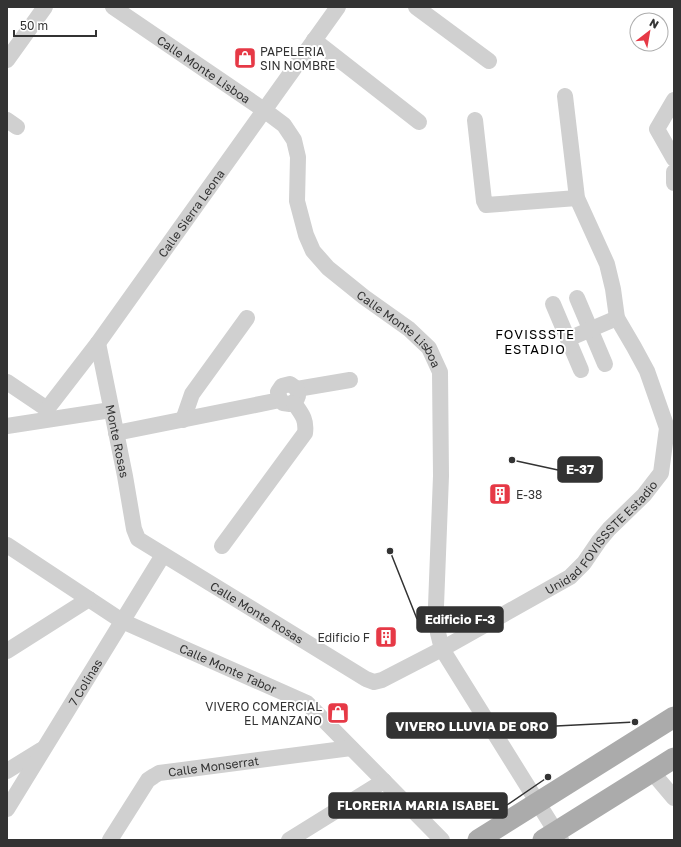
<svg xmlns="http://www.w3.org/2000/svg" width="681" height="847" font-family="'Golos Text',sans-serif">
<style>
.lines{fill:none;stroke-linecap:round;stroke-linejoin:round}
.minor{stroke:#d0d0d0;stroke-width:16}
.major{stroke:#ababab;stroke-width:21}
.labels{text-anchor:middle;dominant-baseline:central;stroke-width:4;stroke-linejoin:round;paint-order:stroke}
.poi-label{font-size:12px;fill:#333;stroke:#fff;text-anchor:start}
.street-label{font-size:12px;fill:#333;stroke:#fff}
.neighbourhood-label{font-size:13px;letter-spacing:1px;fill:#000;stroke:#fff}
.leader{fill:none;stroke:#333;stroke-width:1.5}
.callout-dot{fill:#333;stroke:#fff;stroke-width:1.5}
.callout{fill:#333;stroke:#333;stroke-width:1.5}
.callout-label{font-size:13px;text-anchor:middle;font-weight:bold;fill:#fff}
</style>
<rect width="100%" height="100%" fill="#fff"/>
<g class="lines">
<g class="minor">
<path id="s1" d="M113,7l151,103 20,15 10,15 4,17 -1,44 9,34 7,16 15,17 36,29 45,32 20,19 11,24 1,104 -5,130 2,27 4,16 119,191"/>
<polyline points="416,7 489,61"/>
<polyline points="314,40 419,122"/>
<polyline points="7,60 45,7"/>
<polyline points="674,100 657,129 674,159"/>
<polyline points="7,120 17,127"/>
<polyline points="475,120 484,201 486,205 577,198"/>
<polyline points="674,172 674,183"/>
<polyline points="577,298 605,364"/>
<polyline points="553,304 581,370"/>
<polyline points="568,339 617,318"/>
<path id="s2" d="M98,343l27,133 9,53 4,10 228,140 8,3 8,-2 60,-31 128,-72 14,-14 15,-22 10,-12 35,-34 17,-22 6,-45 -20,-57 -13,-24 -17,-29 -4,-29 -6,-25 -30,-66 -12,-102"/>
<polyline points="7,382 47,409"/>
<polyline points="297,389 350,380"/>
<path id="s3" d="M48,419l-1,-10 51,-66 240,-336"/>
<polyline points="183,420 192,394 247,318"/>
<polyline points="7,426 111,410"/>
<path d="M116,433l164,-33 3,3 7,1c7,-3 10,-8 7,-15l-7,-5 -8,2 -4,6 2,8"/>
<path id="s4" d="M7,545l115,76 185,82 135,137"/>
<path d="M222,546l83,-113c2,-14 -4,-20 -11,-30"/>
<polyline points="7,651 89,599"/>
<polyline points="7,771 41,750"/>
<polyline points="652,772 674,798"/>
<path id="s5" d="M7,809l156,-254"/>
<path id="s6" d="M110,840l38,-60 6,-4 5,-3 192,-25"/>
<polyline points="289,840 384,781"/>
</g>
<g class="major">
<polyline points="478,840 674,717"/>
<polyline points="543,840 674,758"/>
</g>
</g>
<defs>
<g id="shop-square" transform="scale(1.15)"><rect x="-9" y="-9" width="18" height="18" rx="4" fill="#e63946" stroke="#fff"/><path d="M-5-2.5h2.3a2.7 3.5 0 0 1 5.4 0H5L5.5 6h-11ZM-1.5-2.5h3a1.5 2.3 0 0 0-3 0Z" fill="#fff"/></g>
<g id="building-square" transform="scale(1.15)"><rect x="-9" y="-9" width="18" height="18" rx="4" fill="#e63946" stroke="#fff"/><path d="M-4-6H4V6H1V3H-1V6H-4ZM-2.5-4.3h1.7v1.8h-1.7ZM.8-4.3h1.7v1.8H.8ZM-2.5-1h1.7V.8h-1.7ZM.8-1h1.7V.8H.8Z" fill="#fff"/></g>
</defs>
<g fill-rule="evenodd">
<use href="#shop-square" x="245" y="58"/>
<use href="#building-square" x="500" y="494"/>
<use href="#building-square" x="386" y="637"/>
<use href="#shop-square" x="338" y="713"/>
</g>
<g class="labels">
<g class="poi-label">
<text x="260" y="51">PAPELERIA<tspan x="260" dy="14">SIN NOMBRE</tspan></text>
<text x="516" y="494">E-38</text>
<text x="370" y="637" text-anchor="end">Edificio F</text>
<text x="322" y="706" text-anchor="end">VIVERO COMERCIAL<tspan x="322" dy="14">EL MANZANO</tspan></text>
</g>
<g class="street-label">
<text stroke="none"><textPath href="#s1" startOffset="110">Calle Monte Lisboa</textPath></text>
<text stroke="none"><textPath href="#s3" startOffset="253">Calle Sierra Leona</textPath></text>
<text stroke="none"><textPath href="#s1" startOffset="457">Calle Monte Lisboa</textPath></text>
<text stroke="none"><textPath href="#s2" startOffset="100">Monte Rosas</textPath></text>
<text stroke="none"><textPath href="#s2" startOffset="749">Unidad FOVISSSTE Estadio</textPath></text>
<text stroke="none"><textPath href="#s2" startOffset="340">Calle Monte Rosas</textPath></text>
<text stroke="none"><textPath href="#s4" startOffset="254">Calle Monte Tabor</textPath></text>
<text stroke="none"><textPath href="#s5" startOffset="149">7 Colinas</textPath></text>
<text stroke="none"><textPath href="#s6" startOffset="139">Calle Monserrat</textPath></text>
</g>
<g class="neighbourhood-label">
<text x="535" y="334">FOVISSSTE<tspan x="535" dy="15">ESTADIO</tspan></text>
</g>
</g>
<path class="leader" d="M512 460L558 470M390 551L417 619M635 722L556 726M548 777L507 805"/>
<g class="callout-dot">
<circle cx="512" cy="460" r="4"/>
<circle cx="390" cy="551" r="4"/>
<circle cx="635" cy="722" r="4"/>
<circle cx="548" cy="777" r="4"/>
</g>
<g class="callout">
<rect x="558" y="457" width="44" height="25" rx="4"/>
<rect x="417" y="607" width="86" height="25" rx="4"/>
<rect x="387" y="713" width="169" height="25" rx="4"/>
<rect x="329" y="793" width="178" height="25" rx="4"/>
</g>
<g class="callout-label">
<text x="580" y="474">E-37</text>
<text x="460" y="624">Edificio F-3</text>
<text x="472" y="731">VIVERO LLUVIA DE ORO</text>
<text x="418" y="810">FLORERIA MARIA ISABEL</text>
</g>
<rect width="681" height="847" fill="none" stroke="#333333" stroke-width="16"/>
<g transform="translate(649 32) rotate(31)"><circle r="19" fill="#ffffff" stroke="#adadad"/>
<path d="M0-3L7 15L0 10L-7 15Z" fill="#e63946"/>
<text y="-6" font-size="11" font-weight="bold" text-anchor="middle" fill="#333333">N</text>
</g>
<path d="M14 30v6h82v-6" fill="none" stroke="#333333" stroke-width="2"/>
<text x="20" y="30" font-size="12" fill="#333333" stroke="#ffffff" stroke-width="3" paint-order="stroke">50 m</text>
</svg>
